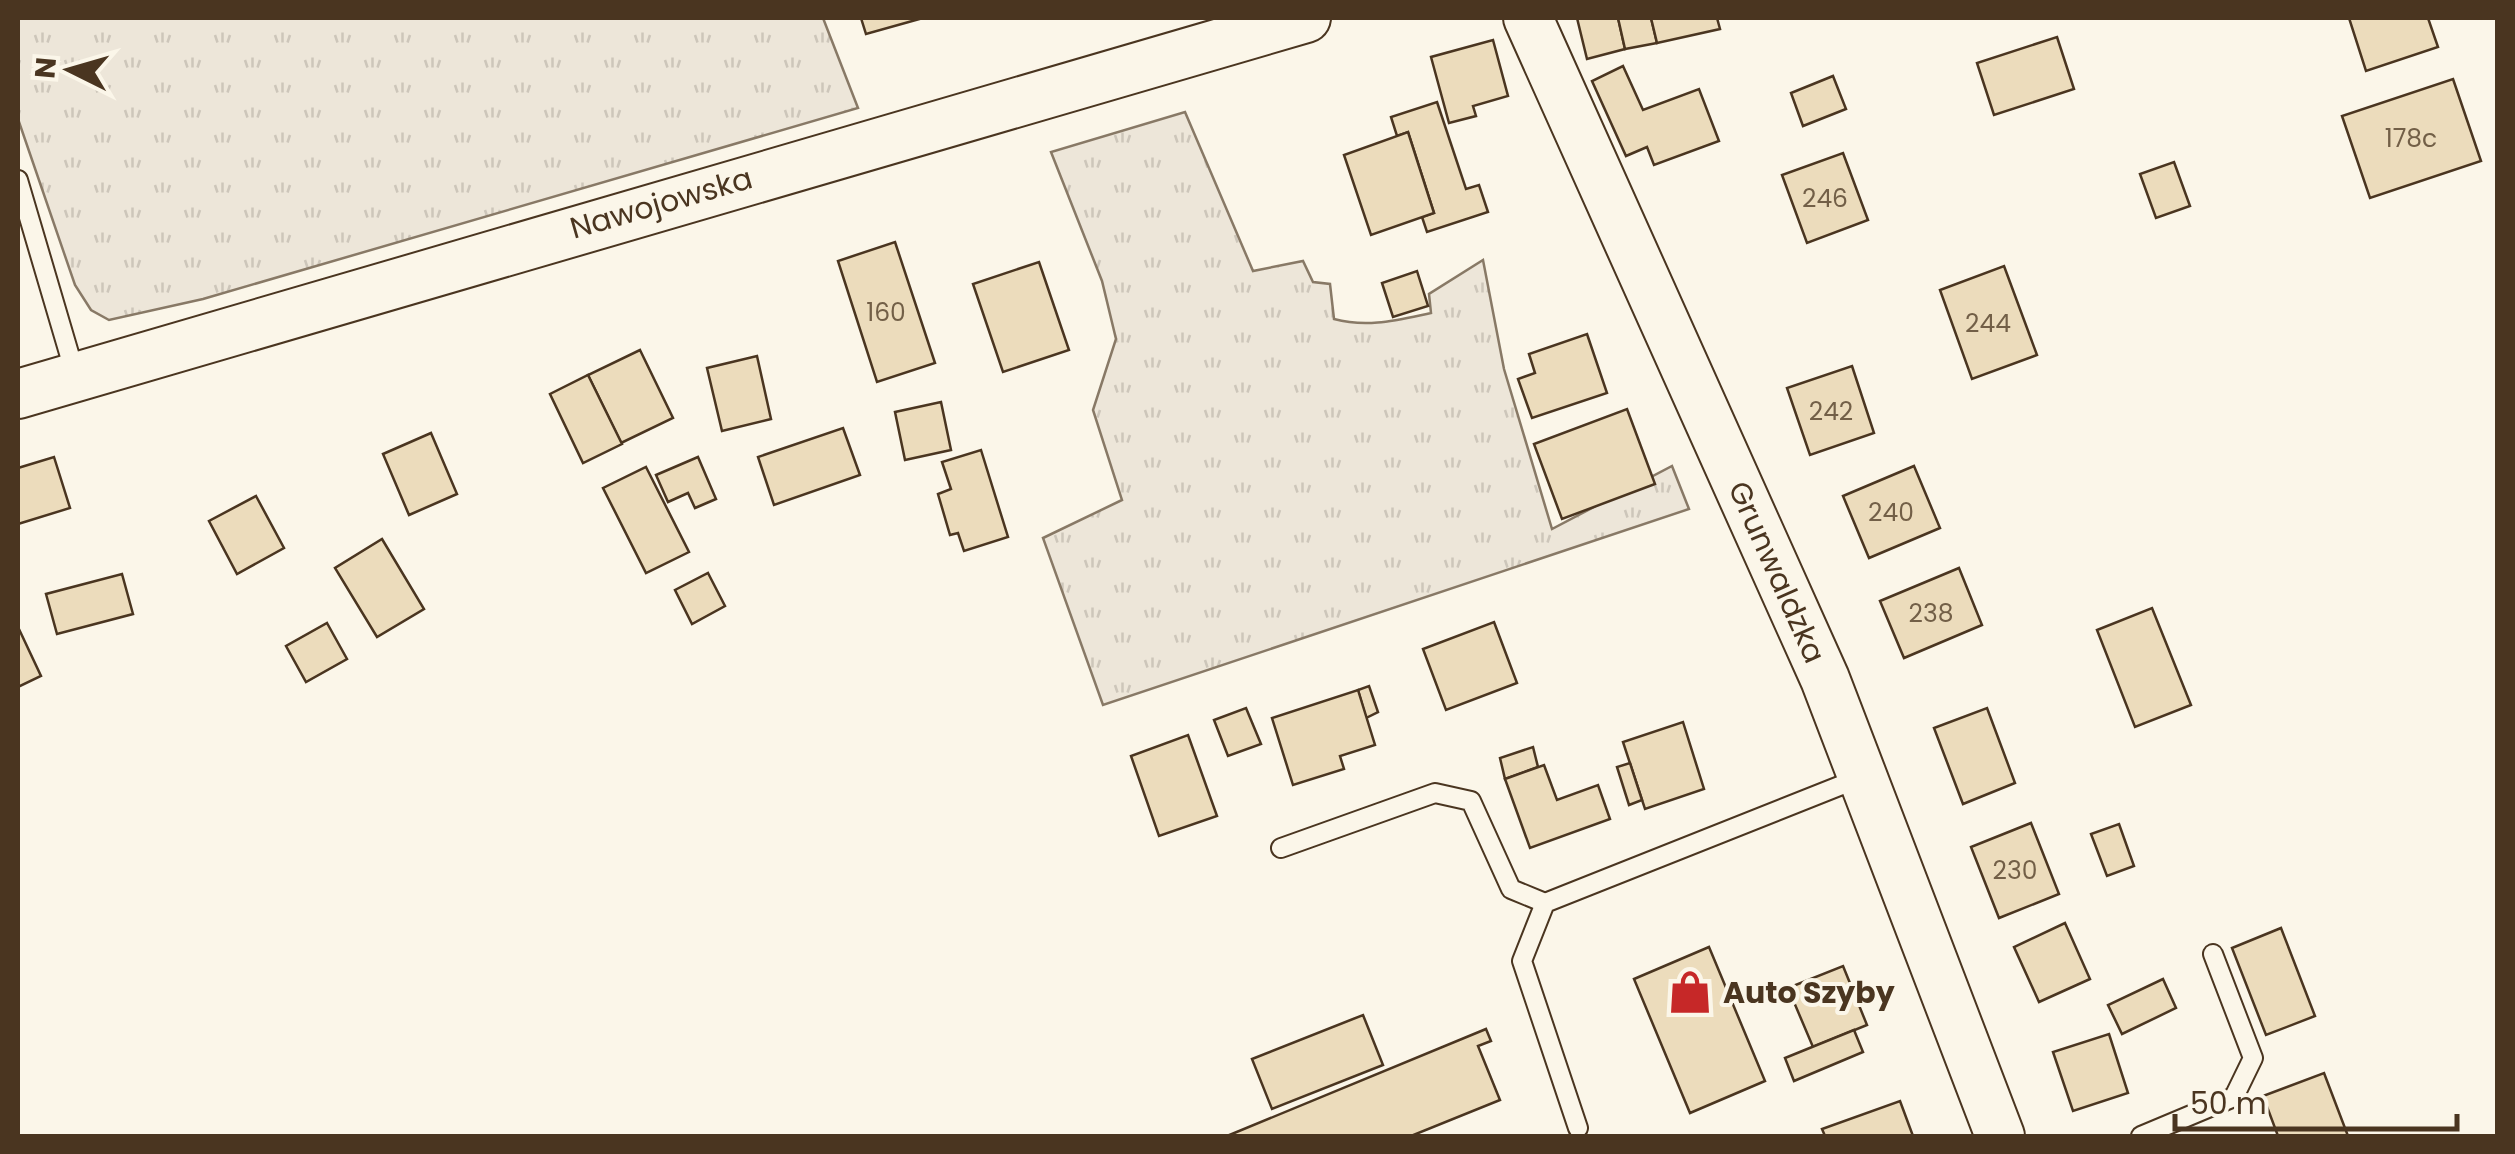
<svg xmlns="http://www.w3.org/2000/svg" width="2515" height="1154" font-family="Poppins,sans-serif">
<style>
.grass{fill:url(#grass-tufts);stroke:#887966;stroke-width:2.5}
.building{fill:#ecdcbc;stroke:#4a3520;stroke-width:2.5}
.lines{fill:none;stroke-linecap:round;stroke-linejoin:round}
.lane-casing{stroke:#4a3520;stroke-width:22}
.secondary-casing{stroke:#4a3520;stroke-width:52}
.lane{stroke:#fbf6e9;stroke-width:18}
.secondary{stroke:#fbf6e9;stroke-width:48}
.labels{text-anchor:middle;dominant-baseline:central;stroke-width:8;stroke-linejoin:round;paint-order:stroke}
.number-label{font-size:25px;fill:#725f47}
.street-label{font-size:30px;fill:#4a3520;stroke:#fbf6e9}
.poi-label{font-size:30px;font-weight:bold;fill:#4a3520;stroke:#fbf6e9;text-anchor:start}
</style>
<defs>
<pattern id="grass-tufts" width="24" height="20" patternUnits="userSpaceOnUse" patternTransform="scale(2.5)"><rect width="24" height="20" fill="#ede6d9"/><path d="M3 7l-1-3M5 7V3M7 7l1-3M15 17l-1-3M17 17v-4M19 17l1-3" fill="none" stroke="#cdc6ba"/></pattern>
</defs>
<rect width="100%" height="100%" fill="#fbf6e9"/>
<g class="grass">
<polygon points="18,18 823,18 858,108 203,299 109,320 91,310 75,285 18,119"/>
<path d="M1185,112l68,159 50,-10 10,21 17,2 4,35c34,9 63,1 97,-6l-2,-19 54,-34 21,109 48,160 120,-63 17,43 -586,196 -60,-167 79,-38 -29,-90 23,-71 -14,-58 -51,-129z"/>
</g>
<g class="building">
<polygon points="861,18 923,18 866,34"/>
<polygon points="1577,18 1618,18 1625,49 1587,59"/>
<polygon points="1618,18 1651,18 1657,43 1625,49"/>
<polygon points="1651,18 1717,18 1720,29 1657,43"/>
<polygon points="2349,18 2428,18 2438,47 2366,71"/>
<polygon points="2057,37 2074,89 1994,115 1977,63"/>
<polygon points="1493,40 1508,96 1473,106 1476,116 1449,123 1431,57"/>
<polygon points="1623,66 1643,110 1699,89 1719,141 1654,165 1647,147 1626,156 1592,81"/>
<polygon points="1833,76 1846,109 1803,126 1791,93"/>
<polygon points="2453,79 2481,161 2370,198 2342,116"/>
<polygon points="1437,102 1466,189 1479,185 1488,212 1427,232 1422,217 1434,213 1408,132 1397,136 1391,117"/>
<polygon points="1408,132 1434,213 1371,235 1344,155"/>
<polygon points="1843,153 1868,220 1807,243 1782,175"/>
<polygon points="2174,162 2190,206 2156,218 2140,174"/>
<polygon points="895,242 935,363 877,382 838,261"/>
<polygon points="1039,262 1069,350 1003,372 973,284"/>
<polygon points="2004,266 2037,355 1972,379 1940,290"/>
<polygon points="1417,271 1428,306 1393,317 1382,283"/>
<polygon points="1587,334 1607,393 1532,418 1518,379 1535,373 1529,354"/>
<polygon points="640,350 673,418 621,443 588,375"/>
<polygon points="757,356 771,419 722,431 707,368"/>
<polygon points="1852,366 1874,433 1810,455 1787,388"/>
<polygon points="588,375 622,444 583,463 550,394"/>
<polygon points="941,402 951,450 905,460 895,412"/>
<polygon points="1627,409 1655,484 1562,519 1534,444"/>
<polygon points="843,428 860,475 774,505 758,457"/>
<polygon points="431,433 457,494 409,515 383,454"/>
<polygon points="981,450 1008,537 964,551 958,533 950,535 938,494 951,489 942,462"/>
<polygon points="54,457 70,508 18,524 18,468"/>
<polygon points="698,457 716,499 695,508 688,493 668,502 656,475"/>
<polygon points="1914,466 1940,528 1869,558 1843,496"/>
<polygon points="646,467 689,552 646,573 603,488"/>
<polygon points="256,496 284,548 237,574 209,521"/>
<polygon points="382,539 424,609 377,637 335,568"/>
<polygon points="1959,568 1982,625 1904,658 1880,601"/>
<polygon points="708,573 725,606 692,624 675,590"/>
<polygon points="122,574 133,614 57,634 46,594"/>
<polygon points="2152,608 2191,705 2135,727 2097,630"/>
<polygon points="1494,622 1517,683 1446,710 1423,649"/>
<polygon points="327,623 347,659 306,682 286,646"/>
<polygon points="18,627 41,676 18,687"/>
<polygon points="1369,686 1378,712 1366,718 1358,690"/>
<polygon points="1358,690 1375,745 1340,756 1344,769 1293,785 1272,718"/>
<polygon points="1246,708 1261,744 1228,756 1214,720"/>
<polygon points="1987,708 2015,783 1963,804 1934,728"/>
<polygon points="1683,722 1704,789 1645,809 1623,742"/>
<polygon points="1188,735 1217,816 1159,836 1131,756"/>
<polygon points="1533,747 1538,767 1505,779 1500,758"/>
<polygon points="1630,763 1642,800 1629,805 1617,767"/>
<polygon points="1544,765 1557,800 1598,785 1610,819 1530,848 1505,779"/>
<polygon points="2031,823 2059,894 1999,918 1971,847"/>
<polygon points="2119,824 2134,866 2107,876 2091,834"/>
<polygon points="2065,923 2090,979 2039,1002 2014,947"/>
<polygon points="2281,928 2315,1016 2266,1035 2232,948"/>
<polygon points="1709,947 1765,1081 1690,1113 1634,979"/>
<polygon points="1843,966 1867,1025 1813,1047 1788,988"/>
<polygon points="2163,979 2176,1008 2122,1034 2108,1005"/>
<polygon points="1363,1015 1383,1065 1272,1109 1252,1059"/>
<polygon points="1486,1029 1491,1041 1478,1046 1500,1100 1411,1136 1227,1136"/>
<polygon points="1854,1030 1863,1052 1794,1081 1785,1058"/>
<polygon points="2109,1034 2128,1093 2073,1111 2053,1052"/>
<polygon points="2324,1073 2348,1136 2278,1136 2263,1096"/>
<polygon points="1900,1101 1913,1136 1825,1136 1822,1129"/>
</g>
<g class="lines">
<g class="lane-casing">
<g id="lane">
<polyline points="18,180 76,377"/>
<polyline points="1281,848 1435,793 1471,801 1511,889 1545,903"/>
<polyline points="1578,1128 1522,961 1545,903 1862,777"/>
<polyline points="2141,1136 2234,1097 2253,1058 2213,954"/>
</g>
</g>
<g class="secondary-casing">
<g id="secondary">
<polyline points="1528,18 1825,679 2000,1136"/>
<polyline points="18,394 1306,18"/>
</g>
</g>
<use href="#lane" class="lane"/>
<use href="#secondary" class="secondary"/>
</g>
<defs>
<g id="shop-bare" transform="scale(3.45)"><path d="M-5-2.5h2.3a2.7 3.5 0 0 1 5.4 0H5L5.5 6h-11ZM-1.5-2.5h3a1.5 2.3 0 0 0-3 0Z" fill="#c62828" stroke="#fbf6e9" stroke-width="2.5" paint-order="stroke"/></g>
</defs>
<g fill-rule="evenodd">
<use href="#shop-bare" x="1690" y="992"/>
</g>
<g class="labels">
<g class="number-label">
<text x="2411" y="138">178c</text>
<text x="1825" y="198">246</text>
<text x="886" y="312">160</text>
<text x="1988" y="323">244</text>
<text x="1831" y="411">242</text>
<text x="1891" y="512">240</text>
<text x="1931" y="613">238</text>
<text x="2015" y="870">230</text>
</g>
<g class="street-label">
<text transform="translate(661 203) rotate(-16)">Nawojowska</text>
<text transform="translate(1777 572) rotate(66)">Grunwaldzka</text>
</g>
<g class="poi-label">
<text x="1723" y="992">Auto Szyby</text>
</g>
</g>
<rect width="2515" height="1154" fill="none" stroke="#4a3520" stroke-width="40"/>
<g transform="translate(70 70) rotate(275)" stroke="#fbf6e9" stroke-width="8" paint-order="stroke">
<path d="M0-8L18 38L0 25L-18 38Z" fill="#4a3520"/>
<text y="-15" font-size="28" font-weight="bold" text-anchor="middle" fill="#4a3520">N</text>
</g>
<path d="M2175 1114v15h282v-15" fill="none" stroke="#4a3520" stroke-width="5"/>
<text x="2190" y="1114" font-size="30" fill="#4a3520" stroke="#fbf6e9" stroke-width="8" paint-order="stroke">50 m</text>
</svg>
